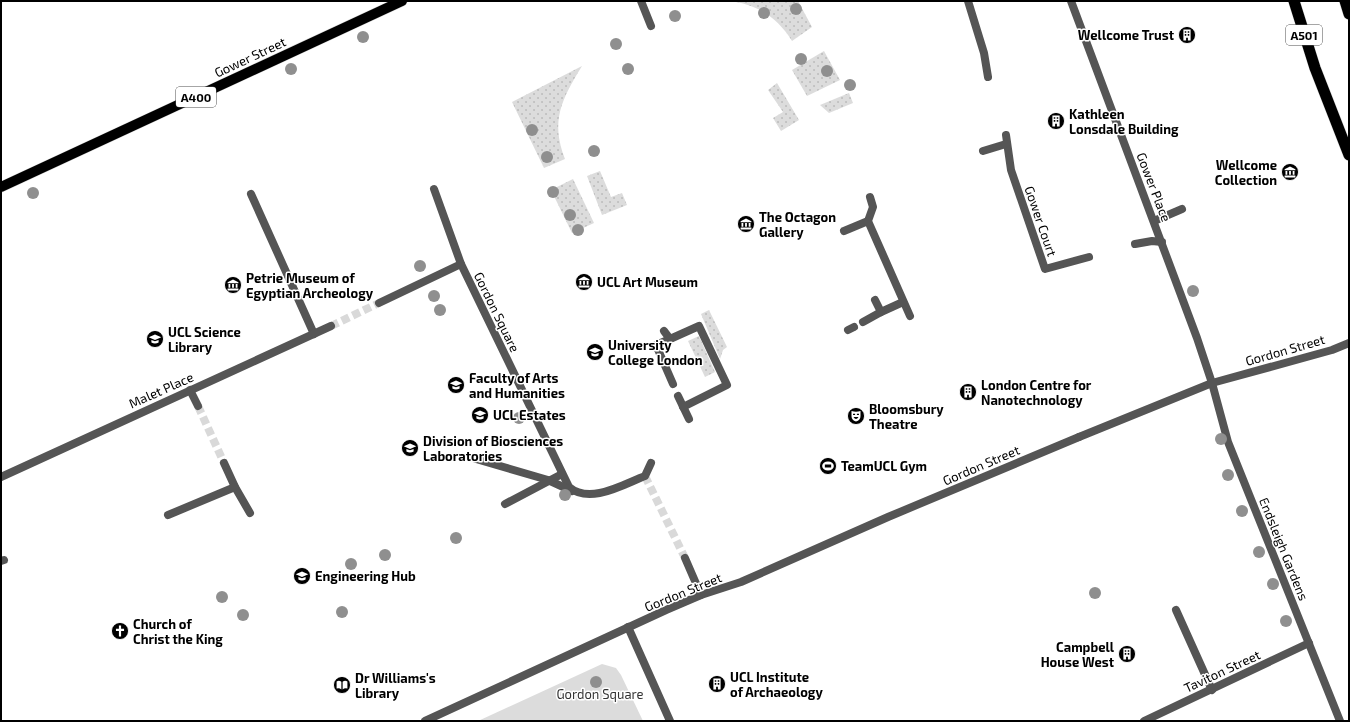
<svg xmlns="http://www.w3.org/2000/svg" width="1350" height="722" font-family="'Exo 2',sans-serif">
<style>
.grass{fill:url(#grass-dots)}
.park{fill:#dcdcdc}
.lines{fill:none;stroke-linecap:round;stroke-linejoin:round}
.pedestrian-tunnel{stroke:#d9d9d9;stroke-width:8;stroke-dasharray:8 4;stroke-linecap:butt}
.primary-casing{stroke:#dbdbdb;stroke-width:11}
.trunk-casing{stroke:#dbdbdb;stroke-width:12}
.service{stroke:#555;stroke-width:8}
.pedestrian{stroke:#555;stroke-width:8}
.minor{stroke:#555;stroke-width:8}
.primary{stroke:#000;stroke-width:10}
.trunk{stroke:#000;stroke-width:11}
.tree{fill:#8f8f8f}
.labels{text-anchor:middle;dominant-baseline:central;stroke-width:3;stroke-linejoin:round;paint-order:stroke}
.shield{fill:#fff;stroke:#4c4c4c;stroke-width:1}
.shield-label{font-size:12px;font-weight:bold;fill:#000}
.poi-label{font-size:13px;font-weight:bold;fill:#000;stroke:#fff;text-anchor:start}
.street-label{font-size:13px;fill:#000;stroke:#fff}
.park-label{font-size:13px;fill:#333;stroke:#fff}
</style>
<defs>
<pattern id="grass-dots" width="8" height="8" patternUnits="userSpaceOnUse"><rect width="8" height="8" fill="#dcdcdc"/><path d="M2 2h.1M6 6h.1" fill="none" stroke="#bbb" stroke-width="1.8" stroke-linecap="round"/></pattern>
</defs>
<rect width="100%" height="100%" fill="#fff"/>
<g class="grass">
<path d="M729,1h69l14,26 -20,14c-15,-24 -35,-37 -63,-40z"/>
<polygon points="824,51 840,80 807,96 792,70"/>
<path d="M582,66c-20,33 -32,54 -17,93l-21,9 -32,-66z"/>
<polygon points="777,83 799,120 781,131 773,118 783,112 768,90"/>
<polygon points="849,93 853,103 829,113 820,105"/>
<polygon points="600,171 611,197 622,193 627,205 602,215 587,176"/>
<polygon points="573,179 594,223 572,233 551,190"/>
<polygon points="709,310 727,347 723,350 720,359 701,314"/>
<polygon points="699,336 715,372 705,377 688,341"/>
</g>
<polygon class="park" points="602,664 616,668 621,675 643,721 478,721"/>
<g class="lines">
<g class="pedestrian-tunnel">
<polyline points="331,326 379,303"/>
<polyline points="198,406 224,463"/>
<polyline points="645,476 685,558"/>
</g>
<g class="primary-casing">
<polyline id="primary" points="1,187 402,1"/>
</g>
<g class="trunk-casing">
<g id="trunk">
<polyline points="1294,1 1315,68 1349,155"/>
<polyline points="1345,1 1349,14"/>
</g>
</g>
<g class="service">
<polyline points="641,1 651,26"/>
<polyline points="968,1 984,53 988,77"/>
<polyline points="1006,135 1011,170 1045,269 1089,257"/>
<polyline points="983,151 1006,144"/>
<polyline points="1154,221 1182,209"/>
<polyline points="1135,244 1152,241 1162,242"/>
<polyline points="685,558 701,595"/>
<polyline points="1,561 4,560"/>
<polyline points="1176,610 1212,690"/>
</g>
<g class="pedestrian">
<polyline points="434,189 461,264"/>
<polyline points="251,194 314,334"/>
<polyline points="870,197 873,207 868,221 910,316"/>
<polyline points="844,231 868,221"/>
<polyline points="875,300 881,312 903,302"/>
<path d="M379,303l82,-39 108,223c21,18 55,-3 76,-11l6,-13"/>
<polyline points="863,322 881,312"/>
<polyline points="848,330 854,327"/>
<polyline points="664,331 670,339 699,326 727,385 683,407"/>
<polyline points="670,339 656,345 673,384"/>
<polyline points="190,390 198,406"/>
<polyline points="678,396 689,419"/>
<polyline points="476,459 548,480 572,491"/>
<polyline points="224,463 235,487 250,513"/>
<polyline points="1,477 331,326"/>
<polyline points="505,504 562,474"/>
<polyline points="168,515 235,487"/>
<polyline points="628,627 670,721"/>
<polyline points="425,721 666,610 701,595 741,582 888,517 1079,437"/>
</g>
<g class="minor">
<polyline points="1071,1 1197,338 1212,383 1228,442 1340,721"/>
<polyline points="1079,437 1212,383 1332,350 1349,343"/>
<polyline points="1144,721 1309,643"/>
</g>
<use href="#primary" class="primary"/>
<use href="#trunk" class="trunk"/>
</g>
<g class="tree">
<circle cx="796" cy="9" r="6"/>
<circle cx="764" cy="13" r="6"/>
<circle cx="675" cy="16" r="6"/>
<circle cx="363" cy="37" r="6"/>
<circle cx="616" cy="44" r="6"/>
<circle cx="801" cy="59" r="6"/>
<circle cx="291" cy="69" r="6"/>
<circle cx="628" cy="69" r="6"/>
<circle cx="827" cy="71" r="6"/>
<circle cx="850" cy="85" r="6"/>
<circle cx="532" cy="130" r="6"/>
<circle cx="594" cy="151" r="6"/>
<circle cx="547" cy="157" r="6"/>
<circle cx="553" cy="192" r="6"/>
<circle cx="33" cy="193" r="6"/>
<circle cx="570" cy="215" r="6"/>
<circle cx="578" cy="230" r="6"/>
<circle cx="420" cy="266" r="6"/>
<circle cx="1193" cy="291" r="6"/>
<circle cx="434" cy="296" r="6"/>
<circle cx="440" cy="310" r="6"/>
<circle cx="519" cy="418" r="6"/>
<circle cx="1221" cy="439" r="6"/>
<circle cx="1228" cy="475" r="6"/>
<circle cx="565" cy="495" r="6"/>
<circle cx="1242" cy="511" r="6"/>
<circle cx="456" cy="538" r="6"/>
<circle cx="1259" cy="552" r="6"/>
<circle cx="385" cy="555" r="6"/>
<circle cx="351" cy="564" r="6"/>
<circle cx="1273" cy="584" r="6"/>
<circle cx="1095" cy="593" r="6"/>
<circle cx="222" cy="597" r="6"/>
<circle cx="342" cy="612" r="6"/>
<circle cx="243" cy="615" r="6"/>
<circle cx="1286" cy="621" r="6"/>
<circle cx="596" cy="682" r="6"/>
</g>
<defs>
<g id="building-disc" transform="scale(0.9)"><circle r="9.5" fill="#000" stroke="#fff"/><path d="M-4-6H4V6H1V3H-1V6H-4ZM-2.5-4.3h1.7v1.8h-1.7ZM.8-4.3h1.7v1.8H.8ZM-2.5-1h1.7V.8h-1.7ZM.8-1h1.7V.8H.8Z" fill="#fff"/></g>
<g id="museum-disc" transform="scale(0.9)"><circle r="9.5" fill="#000" stroke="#fff"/><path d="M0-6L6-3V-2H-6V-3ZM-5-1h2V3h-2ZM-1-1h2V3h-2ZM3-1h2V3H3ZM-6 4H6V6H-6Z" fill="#fff"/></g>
<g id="university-disc" transform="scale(0.9)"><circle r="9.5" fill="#000" stroke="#fff"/><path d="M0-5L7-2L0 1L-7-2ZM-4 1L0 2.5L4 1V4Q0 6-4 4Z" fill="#fff"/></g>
<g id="theatre-disc" transform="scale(0.9)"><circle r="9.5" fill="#000" stroke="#fff"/><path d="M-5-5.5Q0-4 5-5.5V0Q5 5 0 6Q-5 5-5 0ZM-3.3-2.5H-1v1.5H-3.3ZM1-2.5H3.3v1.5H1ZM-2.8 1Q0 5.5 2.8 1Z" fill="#fff"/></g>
<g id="stadium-disc" transform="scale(0.9)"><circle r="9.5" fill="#000" stroke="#fff"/><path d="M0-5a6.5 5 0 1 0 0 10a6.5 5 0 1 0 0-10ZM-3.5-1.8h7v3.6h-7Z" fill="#fff"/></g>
<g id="church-disc" transform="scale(0.9)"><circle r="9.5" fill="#000" stroke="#fff"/><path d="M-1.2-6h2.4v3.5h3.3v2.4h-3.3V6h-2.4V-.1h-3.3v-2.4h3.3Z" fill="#fff"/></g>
<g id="library-disc" transform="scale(0.9)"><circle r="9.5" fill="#000" stroke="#fff"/><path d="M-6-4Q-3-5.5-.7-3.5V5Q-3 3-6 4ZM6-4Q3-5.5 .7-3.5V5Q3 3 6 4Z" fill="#fff"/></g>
</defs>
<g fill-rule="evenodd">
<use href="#building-disc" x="1187" y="35"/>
<use href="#building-disc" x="1056" y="121"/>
<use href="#museum-disc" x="1290" y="172"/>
<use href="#museum-disc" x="746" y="224"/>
<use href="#museum-disc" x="584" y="282"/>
<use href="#museum-disc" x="233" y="285"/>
<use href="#university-disc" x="155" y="339"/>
<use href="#university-disc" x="595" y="352"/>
<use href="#university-disc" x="456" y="385"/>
<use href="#building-disc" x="968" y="392"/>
<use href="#university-disc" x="480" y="415"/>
<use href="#theatre-disc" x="856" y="416"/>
<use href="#university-disc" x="410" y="448"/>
<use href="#stadium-disc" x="828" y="466"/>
<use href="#university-disc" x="302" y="576"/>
<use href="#church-disc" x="120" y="631"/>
<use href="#building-disc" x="1127" y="654"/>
<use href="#building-disc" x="717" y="684"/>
<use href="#library-disc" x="342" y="685"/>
</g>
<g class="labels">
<g class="shield">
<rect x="1286" y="25" width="36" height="20" rx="3"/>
<rect x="176" y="87" width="40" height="20" rx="3"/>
</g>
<g class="shield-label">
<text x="1304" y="35">A501</text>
<text x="196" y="97">A400</text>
</g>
<g class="poi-label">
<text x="1174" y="35" text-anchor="end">Wellcome Trust</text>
<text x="1069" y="114">Kathleen<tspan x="1069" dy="15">Lonsdale Building</tspan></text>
<text x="1277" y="165" text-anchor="end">Wellcome<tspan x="1277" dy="15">Collection</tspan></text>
<text x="759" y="217">The Octagon<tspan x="759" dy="15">Gallery</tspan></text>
<text x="246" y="278">Petrie Museum of<tspan x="246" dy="15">Egyptian Archeology</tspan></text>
<text x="597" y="282">UCL Art Museum</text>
<text x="168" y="332">UCL Science<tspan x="168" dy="15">Library</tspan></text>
<text x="608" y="345">University<tspan x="608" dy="15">College London</tspan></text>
<text x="469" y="378">Faculty of Arts<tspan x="469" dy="15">and Humanities</tspan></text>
<text x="981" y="385">London Centre for<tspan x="981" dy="15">Nanotechnology</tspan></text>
<text x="869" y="409">Bloomsbury<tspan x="869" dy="15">Theatre</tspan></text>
<text x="493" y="415">UCL Estates</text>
<text x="423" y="441">Division of Biosciences<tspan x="423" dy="15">Laboratories</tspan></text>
<text x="841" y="466">TeamUCL Gym</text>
<text x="315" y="576">Engineering Hub</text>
<text x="133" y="624">Church of<tspan x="133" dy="15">Christ the King</tspan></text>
<text x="1114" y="647" text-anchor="end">Campbell<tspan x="1114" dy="15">House West</tspan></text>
<text x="730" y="677">UCL Institute<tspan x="730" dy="15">of Archaeology</tspan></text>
<text x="355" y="678">Dr Williams's<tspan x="355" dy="15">Library</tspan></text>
</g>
<g class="street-label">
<text transform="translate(250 57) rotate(-25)">Gower Street</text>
<text transform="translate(1154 187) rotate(69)">Gower Place</text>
<text transform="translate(1041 221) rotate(71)">Gower Court</text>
<text transform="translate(497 312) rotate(64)">Gordon Square</text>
<text transform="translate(1285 350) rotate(-16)">Gordon Street</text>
<text transform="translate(161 390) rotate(-24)">Malet Place</text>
<text transform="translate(981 465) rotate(-23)">Gordon Street</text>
<text transform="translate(1284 549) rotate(68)">Endsleigh Gardens</text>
<text transform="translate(683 592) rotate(-22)">Gordon Street</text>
<text transform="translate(1222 671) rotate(-25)">Taviton Street</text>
</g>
<g class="park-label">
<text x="600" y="694">Gordon Square</text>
</g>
</g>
<rect width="1350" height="722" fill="none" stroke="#000000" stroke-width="4"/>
</svg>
